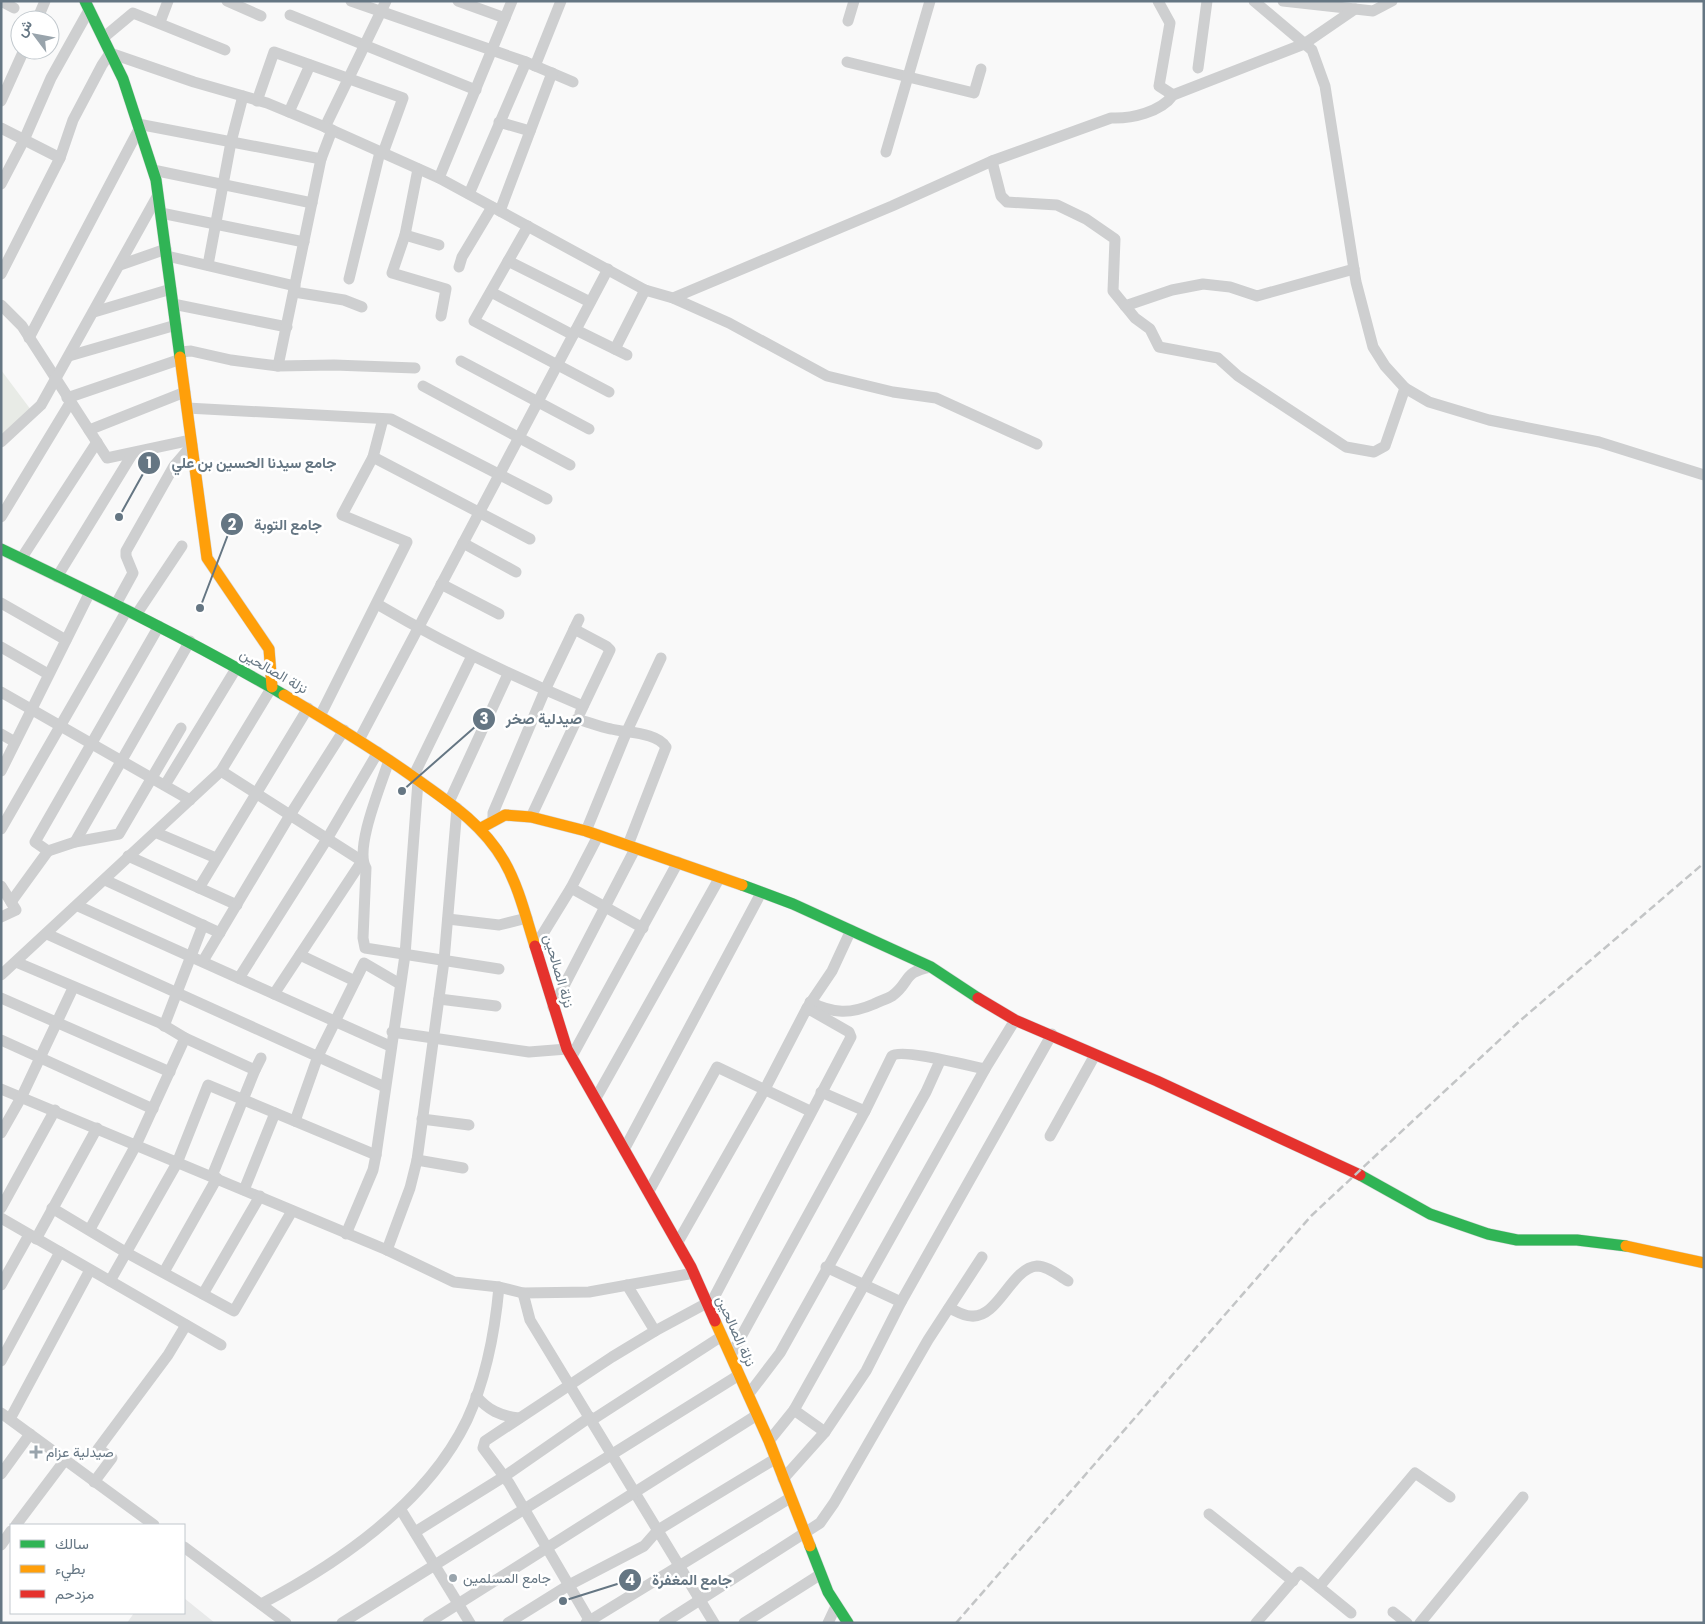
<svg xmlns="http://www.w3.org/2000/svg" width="1705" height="1624" font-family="Poppins,Vazirmatn,sans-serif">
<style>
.built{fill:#e8e9e9}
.green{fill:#e8ebe6}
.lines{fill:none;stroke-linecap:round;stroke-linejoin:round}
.fast-casing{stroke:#d5d6d7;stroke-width:12}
.slow-casing{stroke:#d5d6d7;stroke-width:12}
.jam-casing{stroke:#d5d6d7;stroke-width:12}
.street{stroke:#cecfd0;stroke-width:11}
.fast{stroke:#30b455;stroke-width:11}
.slow{stroke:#ff9f0a;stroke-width:11}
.jam{stroke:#e5322d;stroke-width:11}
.rail{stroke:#c3c5c6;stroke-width:2.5;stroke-dasharray:8 4;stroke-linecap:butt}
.poi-dot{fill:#99a4ac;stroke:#fff;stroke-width:2}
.labels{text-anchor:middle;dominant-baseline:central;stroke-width:5;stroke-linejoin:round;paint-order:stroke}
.street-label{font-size:14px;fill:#657683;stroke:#fff}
.poi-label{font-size:14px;fill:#657683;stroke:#fff;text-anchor:start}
.leader{fill:none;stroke:#657683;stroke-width:2}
.callout-dot{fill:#657683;stroke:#fff;stroke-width:2}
.mark-label{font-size:15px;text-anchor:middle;font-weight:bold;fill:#fff}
.callout-label{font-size:15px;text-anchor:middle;font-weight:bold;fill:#657683;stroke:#fff;stroke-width:5;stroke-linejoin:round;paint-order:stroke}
</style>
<rect width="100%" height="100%" fill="#f9f9f9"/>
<polygon class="built" points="184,1598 215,1623 127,1623 134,1613 184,1613"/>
<polygon class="green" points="1,370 31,410 1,437"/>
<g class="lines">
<g class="fast-casing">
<g id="fast">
<polyline points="85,1 123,79 156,180 180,357"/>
<path d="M1,549c96,46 191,92 283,146"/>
<polyline points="742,885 793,904 931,967 978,998"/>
<polyline points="1360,1175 1430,1214 1488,1234 1517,1240 1577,1240 1626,1246"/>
<polyline points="810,1546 828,1592 848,1623"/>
</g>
</g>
<g class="slow-casing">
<g id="slow">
<polyline points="180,357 207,558 269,649 272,687"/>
<path d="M284,695c44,26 87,52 128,81 35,25 70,47 92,85 15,26 22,57 31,85"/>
<polyline points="481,828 505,815 531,817 586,831 742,885"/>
<polyline points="1626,1246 1704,1263"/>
<polyline points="715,1321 769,1441 810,1546"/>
</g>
</g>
<g class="jam-casing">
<g id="jam">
<polyline points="535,946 567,1049 691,1267 715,1321"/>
<polyline points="978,998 1015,1020 1157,1081 1360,1175"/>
</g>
</g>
<g class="street">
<polyline points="1,1 14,8"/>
<polyline points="227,1 261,16"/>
<polyline points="351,1 526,62 573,82"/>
<polyline points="458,1 505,18"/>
<polyline points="1158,1 1170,23 1159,86 1173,95"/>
<polyline points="1254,1 1312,50 1325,86 1356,282 1373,347 1385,366 1405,388 1429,402 1489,420 1599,442 1704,475"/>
<polyline points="1283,1 1373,11 1392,1"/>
<polyline points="290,15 476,90"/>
<polyline points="37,20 45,1"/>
<polyline points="848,21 854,1"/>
<polyline points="160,22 168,1"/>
<polyline points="103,38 133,13 225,50"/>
<polyline points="847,62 974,93 981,69"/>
<polyline points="535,66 561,1"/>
<polyline points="1198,68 1207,1"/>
<polyline points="1,101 24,50"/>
<polyline points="257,101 274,52 403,98 383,153"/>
<polyline points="289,112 310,65"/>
<polyline points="499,122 530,131"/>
<polyline points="138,124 321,159"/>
<polyline points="325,127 386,1"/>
<polyline points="1,128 60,158"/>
<polyline points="886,152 930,1"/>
<polyline points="992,161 1001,196 1007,202 1057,205 1086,219 1115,239 1113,291 1135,318 1150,329 1159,347 1218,358 1238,376 1346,447 1374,452 1385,446 1405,388"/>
<polyline points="418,169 405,235 392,273 446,289 441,316"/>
<polyline points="153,170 312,203"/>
<polyline points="439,178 512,1"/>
<polyline points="1,184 24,140 51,78 89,10"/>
<polyline points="469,194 526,62"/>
<polyline points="500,211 552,73"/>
<polyline points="161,213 304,242"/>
<polyline points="528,226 474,321 609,392"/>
<polyline points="405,235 439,245"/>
<polyline points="167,256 295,286"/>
<polyline points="508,261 590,302"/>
<polyline points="120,265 166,249"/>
<polyline points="208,265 231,142 243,96"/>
<polyline points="459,267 462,257 492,207"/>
<polyline points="1,274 60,158 73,120 102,65 110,53 194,82 267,103 325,127 439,178 645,290 673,298 729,323 827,376 893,392 936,398 1037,444"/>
<polyline points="349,279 380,152"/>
<polyline points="294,292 344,300 362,307"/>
<polyline points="491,292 573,335"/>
<path d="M673,298l219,-92 100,-45 119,-43c20,1 50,-6 62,-23l131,-51 51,-35"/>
<polyline points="173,304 287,327"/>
<polyline points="1,305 22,326 107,458 191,440"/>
<polyline points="1125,306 1172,290 1203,284 1230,287 1257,296 1354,269"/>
<polyline points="94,312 171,289"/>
<polyline points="576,330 627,355"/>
<polyline points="29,338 139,129"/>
<polyline points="615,349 645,290"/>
<polyline points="180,352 191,351 231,360 278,366 321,159 332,130"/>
<polyline points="69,356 176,325"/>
<polyline points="461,361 589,429"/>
<polyline points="278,366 334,365 415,368"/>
<polyline points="423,386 570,465"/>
<polyline points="67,398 181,359"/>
<polyline points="187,408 391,419 547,499"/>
<polyline points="89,430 185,392"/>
<polyline points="1,442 41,405 158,195"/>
<polyline points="373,457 530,539"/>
<polyline points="1,517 70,403"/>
<polyline points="463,543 516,572"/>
<polyline points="21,559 97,442"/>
<polyline points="57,577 133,453"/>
<polyline points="441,584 499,614"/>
<polyline points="1,603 66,640"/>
<polyline points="116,604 133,573 126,556 126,551 174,466 192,445"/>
<path d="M377,604c66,39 135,72 206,102"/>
<polyline points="136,615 182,546"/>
<polyline points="574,629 606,646 610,650 580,713"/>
<polyline points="1,647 48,674"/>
<polyline points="1,692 190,800"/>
<polyline points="320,716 407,542 342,515 373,457 383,419"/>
<polyline points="1,734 15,742"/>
<polyline points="359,740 608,269"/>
<path d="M389,760c-7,23 -35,88 -23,108l-3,70 2,10 134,21"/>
<polyline points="1,771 90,592"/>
<polyline points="221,771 362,861 274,994"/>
<polyline points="413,777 472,656"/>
<polyline points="165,785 237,667"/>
<polyline points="449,802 508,674"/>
<path d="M531,817l46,-98c11,3 23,8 34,10 16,4 46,3 55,18l-38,98"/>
<polyline points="493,821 493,813 545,690 579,619"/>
<polyline points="1,829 127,610"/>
<polyline points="586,831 627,731 661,658"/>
<polyline points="157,833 216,858"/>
<polyline points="75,842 190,641"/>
<polyline points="48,851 75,842 119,834 181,728"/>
<polyline points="128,856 237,905"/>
<polyline points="105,880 220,933"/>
<polyline points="1,886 16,910 1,917"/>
<polyline points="199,888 308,708"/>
<polyline points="571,888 643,928"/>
<polyline points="11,902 48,851 35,842 159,626"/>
<polyline points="78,906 390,1046"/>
<polyline points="448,919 499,925 527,918"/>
<polyline points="47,934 385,1087"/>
<polyline points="536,945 571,888 598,836"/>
<polyline points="300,955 355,981"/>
<polyline points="203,961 290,815 344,730"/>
<polyline points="16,962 160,1023 185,1038 255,1070"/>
<polyline points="1,975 221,771 272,687"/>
<polyline points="239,978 327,839 378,752"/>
<polyline points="1,998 170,1072"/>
<polyline points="439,999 496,1006"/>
<path d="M810,1002c23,12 41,12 64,2 6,-3 13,-5 18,-8 19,-14 10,-24 39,-29"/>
<polyline points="553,1007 635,849"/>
<polyline points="807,1008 832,971 851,930"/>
<polyline points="164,1026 203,925"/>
<polyline points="392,1032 529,1052 567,1049"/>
<polyline points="1,1040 153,1109"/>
<polyline points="572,1056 678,862"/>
<polyline points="1,1089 387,1250 454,1282 499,1287 523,1293 589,1292 694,1273"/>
<polyline points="821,1092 865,1111"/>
<polyline points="596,1098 720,877"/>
<polyline points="422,1119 469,1125"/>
<polyline points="295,1121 318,1056 364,963 400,984"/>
<polyline points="1,1133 22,1096 73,988"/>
<polyline points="1050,1136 1095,1055"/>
<polyline points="625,1148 761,893"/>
<polyline points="417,1160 463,1168"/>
<polyline points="212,1176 255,1070 261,1058"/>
<polyline points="244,1190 275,1113"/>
<polyline points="649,1191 717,1067 810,1111"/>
<polyline points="1,1208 55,1110"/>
<polyline points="52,1208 127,1253 234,1311 292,1211"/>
<polyline points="1,1218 221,1345"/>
<polyline points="90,1229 136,1145 185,1038"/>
<polyline points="346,1234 373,1170 376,1155 405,955 418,781"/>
<polyline points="36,1239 97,1128"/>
<polyline points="678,1242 765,1089 807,1008 849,1032 851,1037 709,1307"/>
<polyline points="387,1250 410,1188 417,1160 444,961 457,808"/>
<polyline points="826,1267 901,1302"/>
<polyline points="164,1272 217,1178"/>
<polyline points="110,1281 177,1163 208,1085 376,1155"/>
<polyline points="1,1285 29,1235"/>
<polyline points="523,1293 530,1320 714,1623"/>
<polyline points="203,1294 260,1196"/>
<path d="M949,1308c7,3 14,8 22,8 27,3 40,-48 66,-50 11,0 22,10 31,15"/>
<polyline points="655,1331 707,1303"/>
<path d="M731,1355l134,-244 27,-55c9,-8 77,10 93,13"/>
<polyline points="1,1361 60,1252"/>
<polyline points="748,1395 780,1353 926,1092 940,1061"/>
<path d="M476,1396c12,14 24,20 43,22"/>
<polyline points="794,1410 825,1432"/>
<polyline points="1,1413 154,1525"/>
<polyline points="10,1419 90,1270"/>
<polyline points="592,1420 722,1336"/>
<polyline points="769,1441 794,1410 985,1069 1015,1020"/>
<polyline points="1,1474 30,1434"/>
<polyline points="783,1479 825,1432 866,1371 901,1302 1052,1034"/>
<polyline points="94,1482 112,1458 98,1449 168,1355 186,1325"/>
<polyline points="401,1510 470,1623"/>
<polyline points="1209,1514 1293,1581"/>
<polyline points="16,1525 65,1460"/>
<polyline points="415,1532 505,1476 590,1417"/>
<polyline points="1,1545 11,1531"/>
<polyline points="184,1547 286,1623"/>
<polyline points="1319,1587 1351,1613"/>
<path d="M261,1604c80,-42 166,-101 206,-184 19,-41 28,-89 32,-133"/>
<polyline points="1393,1612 1407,1623"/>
<polyline points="342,1623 739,1375"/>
<polyline points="428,1623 757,1415"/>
<polyline points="508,1623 569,1585 644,1546 658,1530 775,1459"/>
<polyline points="586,1623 790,1498"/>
<polyline points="591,1623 509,1483 483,1448 485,1441 612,1357 655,1331 627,1285"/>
<polyline points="664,1623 820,1523 834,1503 928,1340 982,1257"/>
<polyline points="744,1623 821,1574"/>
<polyline points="828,1623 836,1606"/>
<polyline points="1256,1623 1300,1572 1319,1587 1415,1473 1450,1497"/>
<polyline points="1420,1623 1523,1497"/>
</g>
<use href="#fast" class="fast"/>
<use href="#slow" class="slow"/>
<use href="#jam" class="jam"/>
<polyline class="rail" points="956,1623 1311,1216 1522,1019 1704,863"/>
</g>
<g class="poi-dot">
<path d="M33.5 1444.5h5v5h5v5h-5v5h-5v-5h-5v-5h5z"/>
<circle cx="453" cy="1578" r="5"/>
</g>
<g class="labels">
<g class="street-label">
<text transform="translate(274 671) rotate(30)">نزلة الصالحين</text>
<text transform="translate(559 971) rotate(74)">نزلة الصالحين</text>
<text transform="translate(736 1331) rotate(66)">نزلة الصالحين</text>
</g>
<g class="poi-label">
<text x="46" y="1452">صيدلية عزام</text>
<text x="463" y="1578">جامع المسلمين</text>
</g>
</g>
<path class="leader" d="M119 517L149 463M200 608L232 524M402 791L484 719M563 1601L630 1580"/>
<g class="callout-dot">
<circle cx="119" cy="517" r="5"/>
<circle cx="200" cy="608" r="5"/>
<circle cx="402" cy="791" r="5"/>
<circle cx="563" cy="1601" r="5"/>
<circle cx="149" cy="463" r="12"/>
<circle cx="232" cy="524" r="12"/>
<circle cx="484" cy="719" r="12"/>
<circle cx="630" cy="1580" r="12"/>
</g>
<g class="mark-label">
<text x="149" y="468">1</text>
<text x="232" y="530">2</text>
<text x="484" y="724">3</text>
<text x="630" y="1585">4</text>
</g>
<g class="callout-label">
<text x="254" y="468">جامع سيدنا الحسين بن علي</text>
<text x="288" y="530">جامع التوبة</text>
<text x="544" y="724">صيدلية صخر</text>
<text x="692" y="1585">جامع المغفرة</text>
</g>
<rect width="1705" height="1624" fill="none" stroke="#657683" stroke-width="5"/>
<rect x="10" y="1524" width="175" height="90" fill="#ffffff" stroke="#c1c8cd"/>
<rect x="20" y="1540" width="25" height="8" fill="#30b455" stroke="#c1c8cd"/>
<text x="55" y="1549" font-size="15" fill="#657683">سالك</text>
<rect x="20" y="1565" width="25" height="8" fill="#ff9f0a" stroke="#c1c8cd"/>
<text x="55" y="1574" font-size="15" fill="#657683">بطيء</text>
<rect x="20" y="1590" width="25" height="8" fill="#e5322d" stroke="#c1c8cd"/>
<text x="55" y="1599" font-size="15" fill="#657683">مزدحم</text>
<g transform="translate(35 35) rotate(302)"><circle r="24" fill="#ffffff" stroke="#c1c8cd"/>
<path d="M0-4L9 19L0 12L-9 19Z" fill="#99a4ac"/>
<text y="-8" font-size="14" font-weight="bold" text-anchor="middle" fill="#657683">ش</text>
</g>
</svg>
